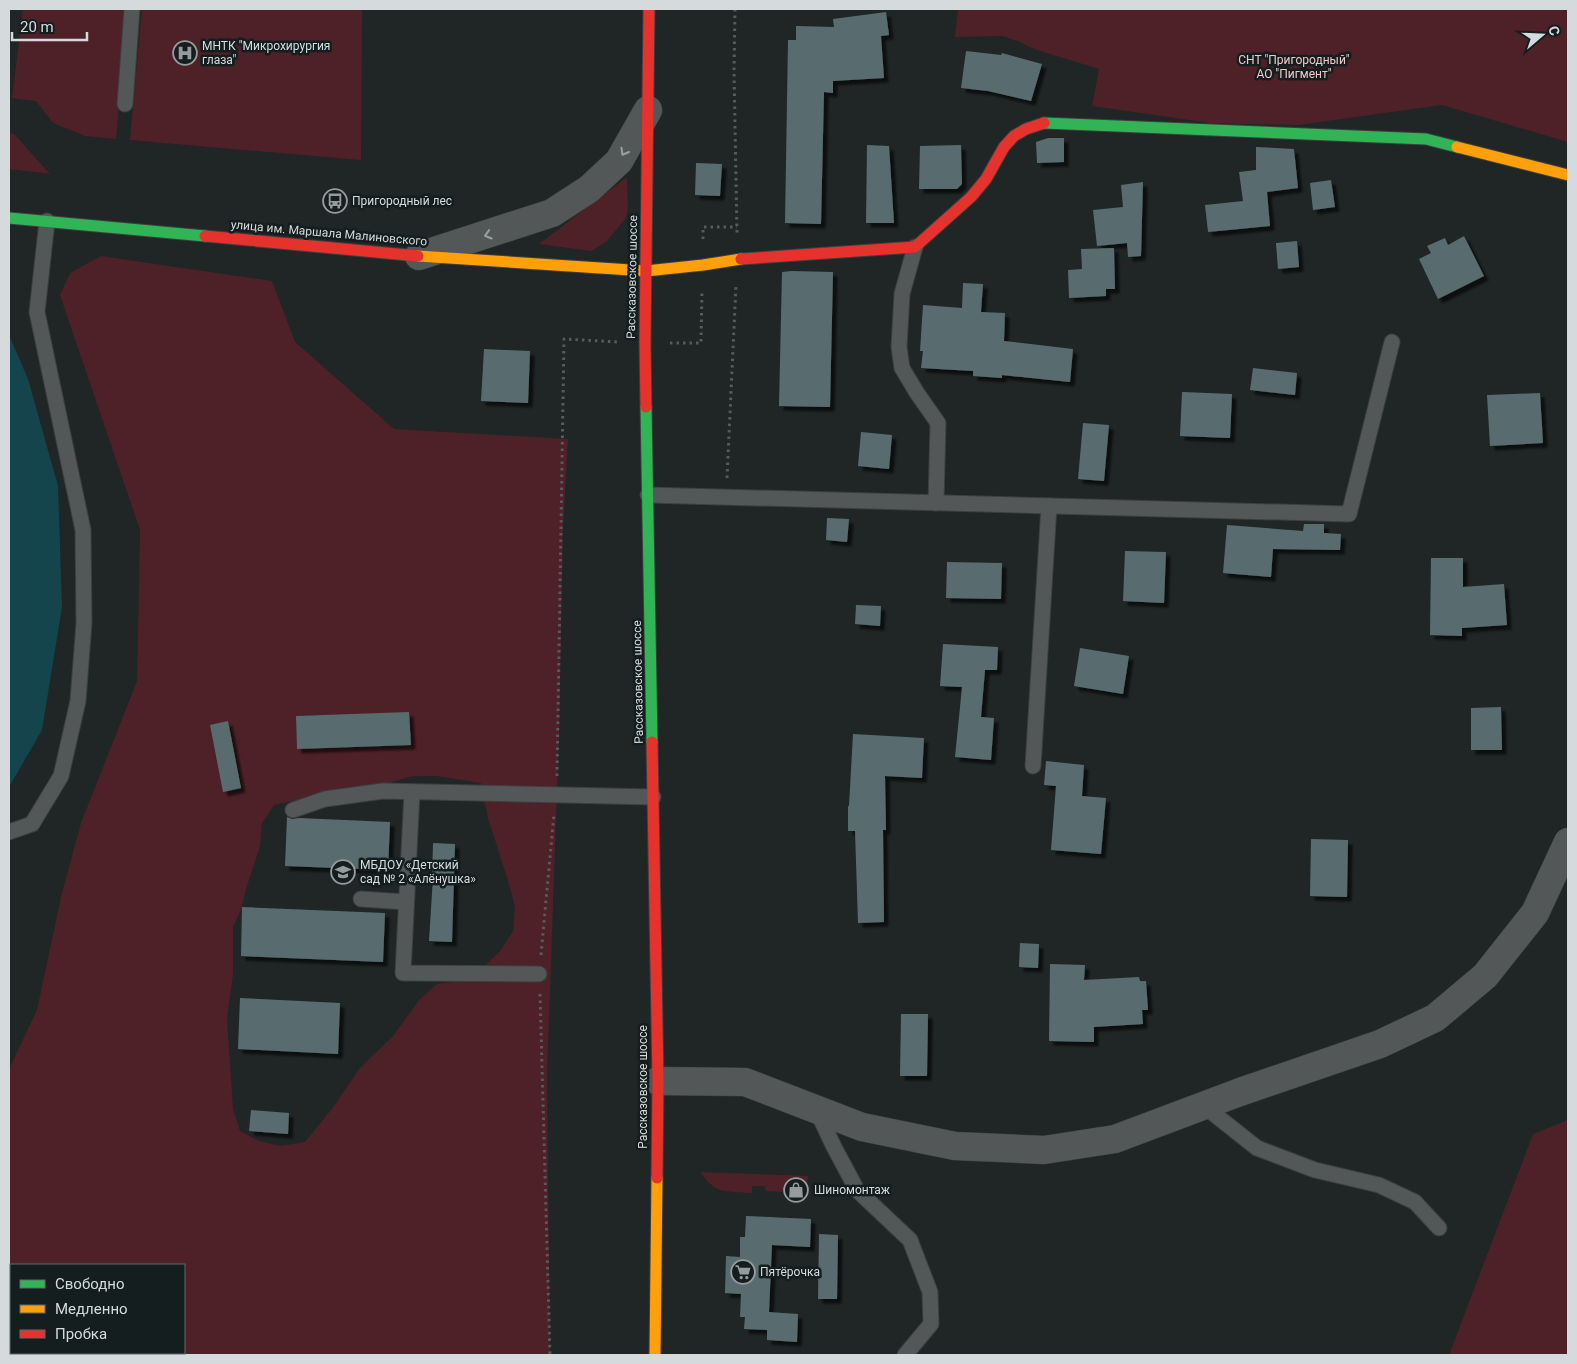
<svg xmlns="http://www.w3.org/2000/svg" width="1577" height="1364" font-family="Roboto,sans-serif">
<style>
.green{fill:#4e2128;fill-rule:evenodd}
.water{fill:#14454d}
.building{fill:#586c70;filter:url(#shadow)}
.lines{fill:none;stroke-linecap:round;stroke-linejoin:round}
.lane-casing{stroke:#3b3f40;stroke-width:17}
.street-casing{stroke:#3b3f40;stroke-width:29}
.fast-casing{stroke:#3b3f40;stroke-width:13}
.slow-casing{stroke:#3b3f40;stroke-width:13}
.jam-casing{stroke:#3b3f40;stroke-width:13}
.path{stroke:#585b5c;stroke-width:3;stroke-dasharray:2.5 4;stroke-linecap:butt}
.lane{stroke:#535758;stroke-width:15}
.street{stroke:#535758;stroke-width:28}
.fast{stroke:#30b455;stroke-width:11}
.slow{stroke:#ff9f0a;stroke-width:11}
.jam{stroke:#e5322d;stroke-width:11}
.oneway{stroke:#9aa0a1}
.labels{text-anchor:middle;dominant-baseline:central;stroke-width:5;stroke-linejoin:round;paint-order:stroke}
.poi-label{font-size:12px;fill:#d5dbdd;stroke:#141e1f;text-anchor:start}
.park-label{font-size:12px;fill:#f2c7ca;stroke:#141e1f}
.street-label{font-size:12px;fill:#d5dbdd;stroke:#141e1f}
</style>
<defs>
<filter id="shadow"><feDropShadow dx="4.5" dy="4.5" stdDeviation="1" flood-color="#0009"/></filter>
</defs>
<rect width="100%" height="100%" fill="#202526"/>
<g class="green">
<polygon points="23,9 127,9 116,139 85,136 53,123 36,101 12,98"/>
<polygon points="142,9 362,9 361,160 130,140"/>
<polygon points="958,9 1568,9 1568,142 1442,105 1298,125 1210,123 1092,106 1099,69 1034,49 1020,42 1003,36 955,37"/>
<polygon points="9,133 14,134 50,174 9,169"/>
<polygon points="627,177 628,208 626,218 606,242 591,251 539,244"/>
<path d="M101,256l171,25 23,61 99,87 174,10 -5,92 -4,201 -12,345 3,278h-541v-286l28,-59 24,-113 20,-74 56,-142 3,-151 -80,-235 10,-22zM387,713l24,32h-1l-22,1zM318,715l2,33 -23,1 -1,-33zM338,715l24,32 -22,1zM413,776h24l44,7 7,35 21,66 6,23 -2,24 -12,19 -21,21 -20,10 -23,3 -17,15 -27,37 -33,32 -26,38 -29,36 -24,4 -22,-5 -19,-10 -7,-22 -6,-90 6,-45v-47l9,-20 4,-18 14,-43 2,-23 12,-18 23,-5 44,5 42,-14 9,-9zM11,1265h173v88h-173z"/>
<polygon points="1568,1120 1568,1355 1449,1355 1533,1134"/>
<path d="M700,1172l108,4 -1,11 -24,-1v6l-17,-1 -1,-5h-13v7c-26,-2 -36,2 -52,-21z"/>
</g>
<polygon class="water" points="9,335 28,379 58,486 62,607 42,730 9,787"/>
<g class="building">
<polygon points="886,12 889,35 881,36 884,78 833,81 833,93 824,92 821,224 785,223 788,40 796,40 796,26 834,27 833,19"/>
<polygon points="966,51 1001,55 1002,53 1042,64 1031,101 988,91 961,88"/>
<polygon points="1048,138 1064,138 1064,162 1037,163 1036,142"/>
<polygon points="867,145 889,146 894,223 866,223"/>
<polygon points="961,145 962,184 957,189 919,189 920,146"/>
<polygon points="1256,147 1294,149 1298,188 1267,192 1270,226 1208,232 1205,205 1243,201 1239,172 1256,170"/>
<polygon points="696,163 722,164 720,196 695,195"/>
<polygon points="1331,180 1335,207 1313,210 1310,183"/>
<polygon points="1143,182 1141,256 1128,257 1127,243 1097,246 1093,210 1123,207 1121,185"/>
<polygon points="1464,236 1484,276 1438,299 1419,259 1431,253 1427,246 1445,238 1448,245"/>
<polygon points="1297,241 1299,267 1278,269 1276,243"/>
<polygon points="1114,248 1115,289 1106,289 1106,296 1069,298 1068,270 1082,269 1081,249"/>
<polygon points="791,271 833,272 830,407 779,406 782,272"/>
<polygon points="963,283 983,284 981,312 1005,313 1004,341 1073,349 1070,382 1002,375 1002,378 973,376 973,371 921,368 923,351 920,351 923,305 962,308"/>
<polygon points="484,349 530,351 528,403 481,401"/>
<polygon points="1253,368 1297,373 1295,395 1250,390"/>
<polygon points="1182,392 1232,394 1230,438 1180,436"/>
<polygon points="1540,393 1543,443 1490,446 1487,395"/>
<polygon points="1083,423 1109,425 1104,481 1078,479"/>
<polygon points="861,432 892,435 889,469 858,466"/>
<polygon points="827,518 849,519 847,542 826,540"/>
<polygon points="1304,524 1324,524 1324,533 1341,534 1340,550 1273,549 1271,577 1223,573 1227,525 1303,531"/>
<polygon points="1125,551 1166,552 1164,603 1123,601"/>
<polygon points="1431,558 1463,558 1463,587 1504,584 1507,625 1462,628 1462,636 1430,635"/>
<polygon points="947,562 1002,563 1001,599 946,598"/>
<polygon points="856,605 881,606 880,626 855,624"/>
<polygon points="943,644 998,647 997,670 985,670 981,717 994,718 991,760 955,757 962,687 940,686"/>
<polygon points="1080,648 1129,656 1123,694 1074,686"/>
<polygon points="1501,707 1502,750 1471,750 1471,708"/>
<polygon points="409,712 411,745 297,749 296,716"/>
<polygon points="228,721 241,788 223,792 210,725"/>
<polygon points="853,734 924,738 922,778 885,776 886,830 883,830 884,922 858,923 855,831 848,831 848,806 849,806"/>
<polygon points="1046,761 1084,765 1082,796 1106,798 1101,854 1051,850 1056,786 1044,785"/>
<polygon points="287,817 292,819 299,818 390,822 388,870 285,866"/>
<polygon points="1311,839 1348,840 1347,897 1310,896"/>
<polygon points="433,843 455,844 452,942 429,941 433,877 432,877"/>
<polygon points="242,907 385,913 383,962 241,956"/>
<polygon points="1020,943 1039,944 1038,968 1019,967"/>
<polygon points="1050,964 1085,965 1084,980 1139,977 1140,981 1146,981 1148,1010 1142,1010 1143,1024 1094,1027 1094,1042 1049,1041"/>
<polygon points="240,998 340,1003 338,1054 238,1049"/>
<polygon points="901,1014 928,1014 927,1076 900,1076"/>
<polygon points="251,1110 289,1113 288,1134 249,1131"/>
<polygon points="746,1216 811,1219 810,1247 772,1245 769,1312 798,1314 797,1342 767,1340 767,1330 744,1329 745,1317 740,1317 741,1294 725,1293 726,1256 740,1257 740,1237 745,1237"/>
<polygon points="819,1234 838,1235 837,1299 818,1299"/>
</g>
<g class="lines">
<g class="lane-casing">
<g id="lane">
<polyline points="125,104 132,9"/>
<polyline points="915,247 902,294 899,347 902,368 917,393 938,423 936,503"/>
<polyline points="648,495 1349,514 1392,342"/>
<polyline points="1033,766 1049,506"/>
<polyline points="412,792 403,973 539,974"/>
<polyline points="293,810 325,799 383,791 653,797"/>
<polyline points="9,832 32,824 61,776 78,701 84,623 83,530 37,312 47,221"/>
<polyline points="361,899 406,902"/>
<polyline points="1204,1106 1257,1148 1315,1170 1379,1185 1415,1202 1439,1228"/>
<polyline points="816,1109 834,1147 857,1190 910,1240 930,1292 931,1324 905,1355"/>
</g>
</g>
<g class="street-casing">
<g id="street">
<polyline points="419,256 552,213 589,189 619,161 648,110"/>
<polyline points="658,1081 745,1082 862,1127 955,1146 1044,1150 1115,1139 1240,1092 1380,1044 1435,1018 1485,976 1535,913 1568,842"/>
</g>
</g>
<g class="fast-casing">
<g id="fast">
<polyline points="1044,123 1426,139 1457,147"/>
<polyline points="9,218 205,236"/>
<polyline points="646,407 652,742"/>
</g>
</g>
<g class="slow-casing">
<g id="slow">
<polyline points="1457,147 1568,175"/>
<polyline points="418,256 646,271 703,265 741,259"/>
<polyline points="655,1355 657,1178"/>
</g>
</g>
<g class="jam-casing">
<g id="jam">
<polyline points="205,236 418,256"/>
<polyline points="741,259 915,247 971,197 986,179 1004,147 1014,136 1026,129 1044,123"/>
<polyline points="646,407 645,343 649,9"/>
<polyline points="652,742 658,1081 657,1178"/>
</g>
</g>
<g class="path">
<polyline points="735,9 734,71 737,234"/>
<polyline points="703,239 703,227 737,227"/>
<polyline points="670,343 701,343 702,290"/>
<polyline points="727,478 736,285"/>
<polyline points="557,776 564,339 619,342"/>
<polyline points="541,955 554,814"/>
<polyline points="540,994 550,1355"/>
</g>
<use href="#lane" class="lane"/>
<use href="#street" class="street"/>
<use href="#fast" class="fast"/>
<use href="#slow" class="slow"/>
<use href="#jam" class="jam"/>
</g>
<defs><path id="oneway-chevron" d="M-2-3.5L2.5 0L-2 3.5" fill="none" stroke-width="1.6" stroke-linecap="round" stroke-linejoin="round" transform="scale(1.25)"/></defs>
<g class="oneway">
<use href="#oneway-chevron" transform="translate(624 152) rotate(120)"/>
<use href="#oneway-chevron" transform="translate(488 235) rotate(163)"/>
</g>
<defs>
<g id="hospital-ring" transform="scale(1.25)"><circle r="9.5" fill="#141e1f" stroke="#969b9d" stroke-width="1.5"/><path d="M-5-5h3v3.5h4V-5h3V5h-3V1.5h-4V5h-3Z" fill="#969b9d"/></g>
<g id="bus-ring" transform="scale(1.25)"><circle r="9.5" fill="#141e1f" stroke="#969b9d" stroke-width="1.5"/><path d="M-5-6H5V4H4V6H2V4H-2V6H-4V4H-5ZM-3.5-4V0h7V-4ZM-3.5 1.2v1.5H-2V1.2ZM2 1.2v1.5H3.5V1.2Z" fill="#969b9d"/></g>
<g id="school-ring" transform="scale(1.25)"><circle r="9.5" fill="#141e1f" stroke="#969b9d" stroke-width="1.5"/><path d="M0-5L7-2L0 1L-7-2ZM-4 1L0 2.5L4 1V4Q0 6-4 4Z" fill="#969b9d"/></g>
<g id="shop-ring" transform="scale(1.25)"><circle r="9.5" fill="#141e1f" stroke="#969b9d" stroke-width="1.5"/><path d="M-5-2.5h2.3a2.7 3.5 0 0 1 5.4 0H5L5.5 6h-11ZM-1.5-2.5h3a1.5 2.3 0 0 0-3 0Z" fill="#969b9d"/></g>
<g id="supermarket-ring" transform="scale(1.25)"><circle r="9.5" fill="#141e1f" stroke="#969b9d" stroke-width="1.5"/><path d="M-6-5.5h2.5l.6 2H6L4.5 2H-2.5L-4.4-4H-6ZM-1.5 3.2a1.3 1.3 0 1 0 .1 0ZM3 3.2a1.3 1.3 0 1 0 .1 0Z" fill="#969b9d"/></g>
</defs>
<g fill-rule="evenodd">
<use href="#hospital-ring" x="185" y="53"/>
<use href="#bus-ring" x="335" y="201"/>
<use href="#school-ring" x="343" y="872"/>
<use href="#shop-ring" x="796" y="1190"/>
<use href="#supermarket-ring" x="743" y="1272"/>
</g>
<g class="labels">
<g class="poi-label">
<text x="202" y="46">МНТК "Микрохирургия<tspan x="202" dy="14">глаза"</tspan></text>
<text x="352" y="201">Пригородный лес</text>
<text x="360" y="865">МБДОУ «Детский<tspan x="360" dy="14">сад № 2 «Алёнушка»</tspan></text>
<text x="814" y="1190">Шиномонтаж</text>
<text x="760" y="1272">Пятёрочка</text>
</g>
<g class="park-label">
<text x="1294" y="60">СНТ "Пригородный"<tspan x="1294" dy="14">АО "Пигмент"</tspan></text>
</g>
<g class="street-label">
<text transform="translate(329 233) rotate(5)">улица им. Маршала Малиновского</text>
<text transform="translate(632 277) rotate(-89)">Рассказовское шоссе</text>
<text transform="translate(638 682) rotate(-91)">Рассказовское шоссе</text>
<text transform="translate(643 1087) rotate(-90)">Рассказовское шоссе</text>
</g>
</g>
<rect width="1577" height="1364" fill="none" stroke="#d5dbdd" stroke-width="20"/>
<rect x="10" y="1264" width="175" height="90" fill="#141e1f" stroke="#616a6b"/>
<rect x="20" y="1280" width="25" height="8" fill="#30b455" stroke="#616a6b"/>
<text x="55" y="1289" font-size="15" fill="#d5dbdd">Свободно</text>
<rect x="20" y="1305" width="25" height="8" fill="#ff9f0a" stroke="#616a6b"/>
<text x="55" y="1314" font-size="15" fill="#d5dbdd">Медленно</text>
<rect x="20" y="1330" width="25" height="8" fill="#e5322d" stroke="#616a6b"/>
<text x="55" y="1339" font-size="15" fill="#d5dbdd">Пробка</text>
<g transform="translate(1542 35) rotate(71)" stroke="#141e1f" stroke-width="4" paint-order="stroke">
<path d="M0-4L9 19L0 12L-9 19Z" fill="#d5dbdd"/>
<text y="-8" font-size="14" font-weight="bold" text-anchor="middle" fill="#d5dbdd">С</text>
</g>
<path d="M12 32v8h75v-8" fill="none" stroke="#d5dbdd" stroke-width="2.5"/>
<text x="20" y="32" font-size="15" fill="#d5dbdd" stroke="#141e1f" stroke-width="4" paint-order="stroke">20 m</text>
</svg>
